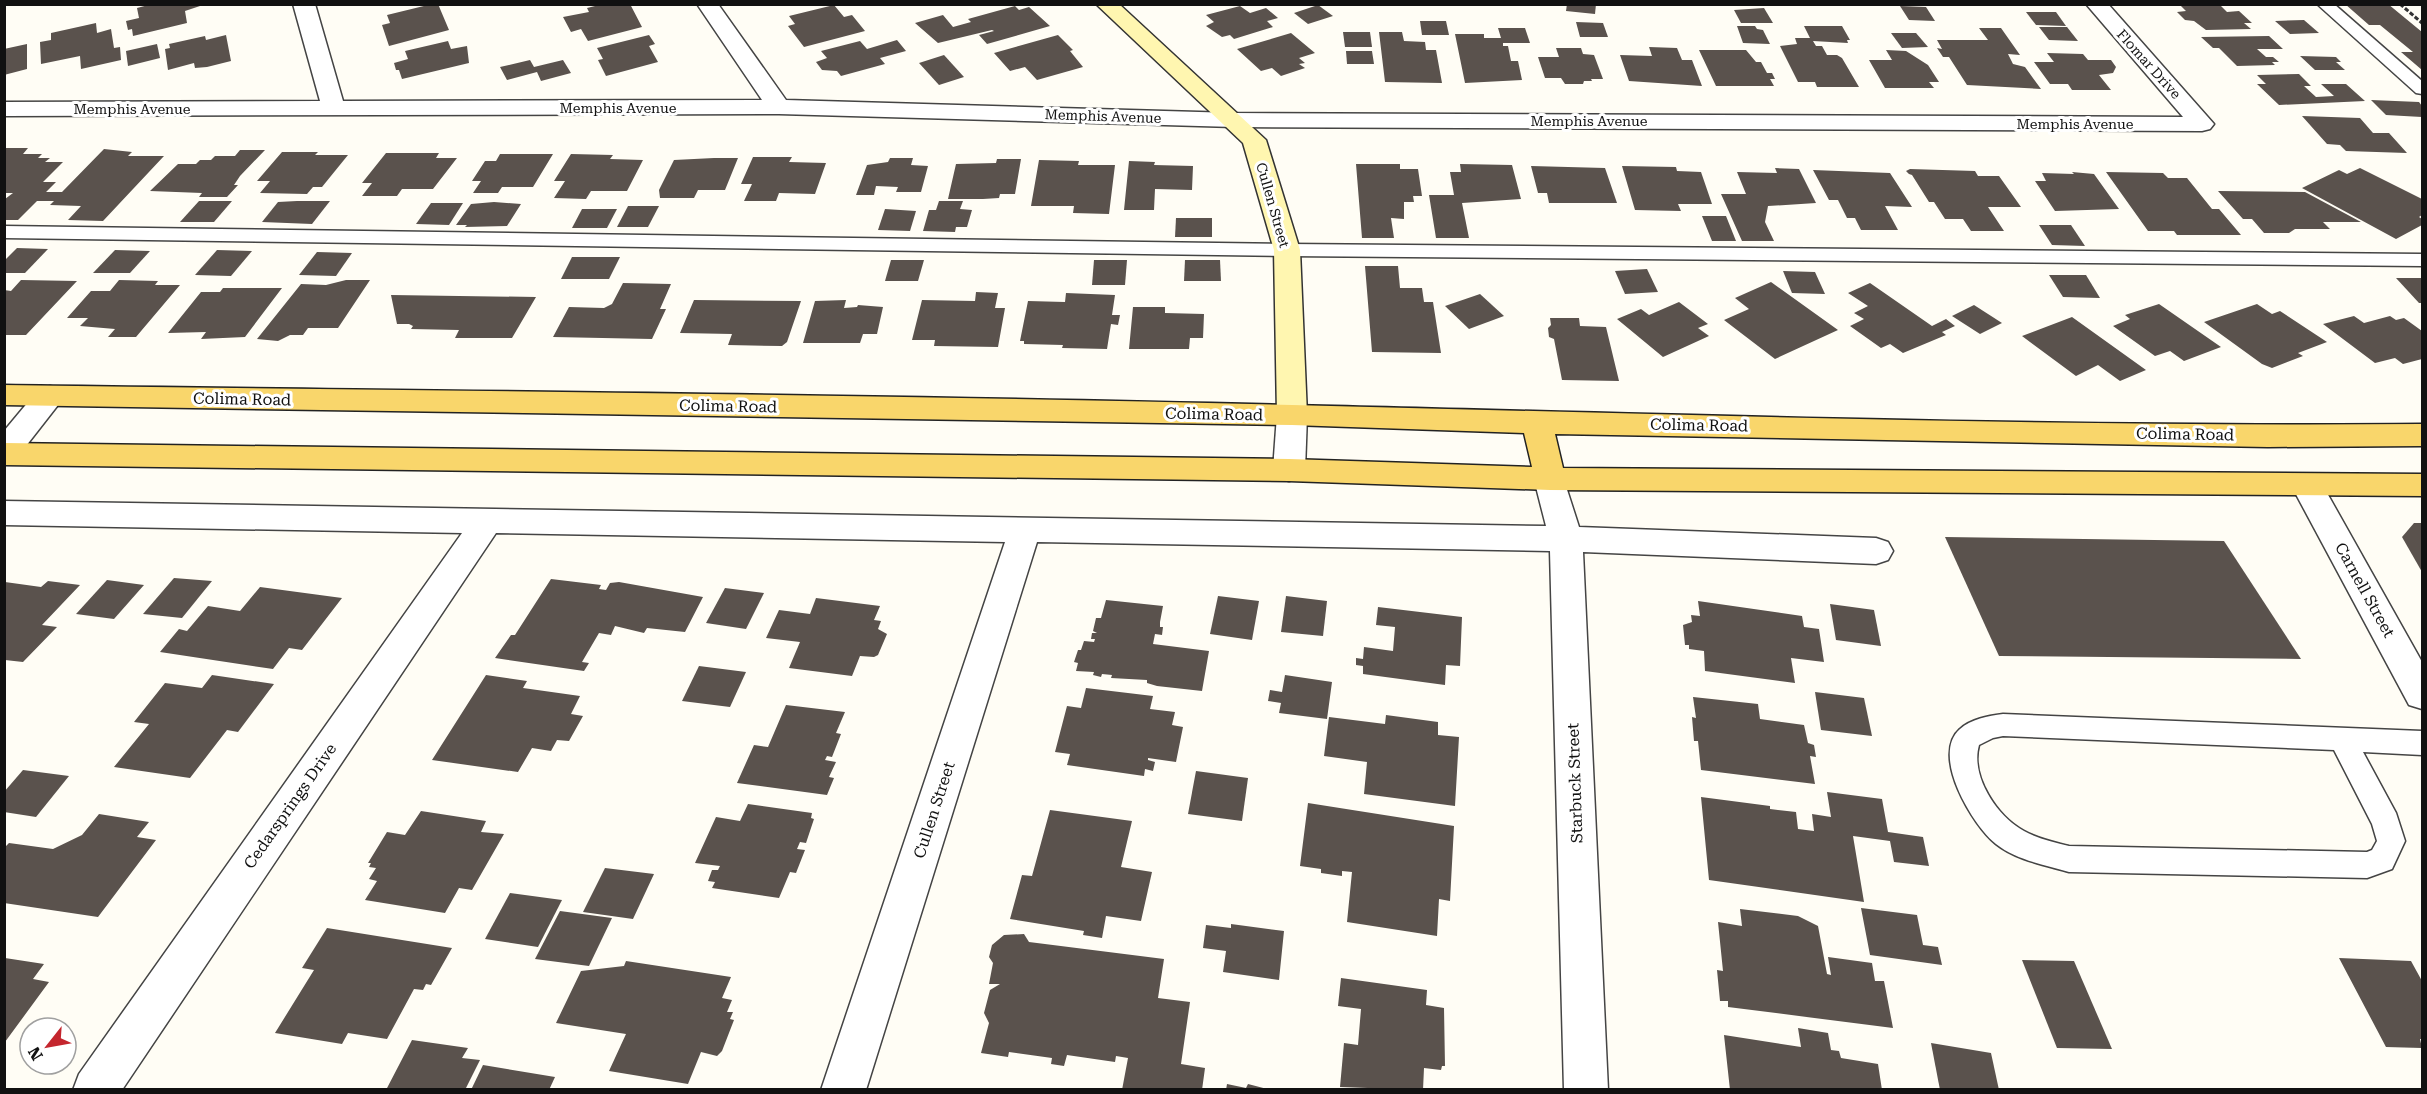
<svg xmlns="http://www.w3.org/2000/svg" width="2427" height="1094" font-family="'Roboto Serif',serif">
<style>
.building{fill:#5a524d}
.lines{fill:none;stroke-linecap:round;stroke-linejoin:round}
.lane-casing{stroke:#444;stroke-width:3}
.street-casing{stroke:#444;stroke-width:3}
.secondary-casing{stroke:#333;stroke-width:3}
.primary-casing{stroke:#222;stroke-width:3}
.path{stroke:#333;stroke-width:3;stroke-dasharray:4.5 2;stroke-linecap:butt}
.lane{fill:#fff;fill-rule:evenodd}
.street{fill:#fff;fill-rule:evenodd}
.secondary{fill:#fff6b0;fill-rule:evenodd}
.primary{fill:#f9d66b;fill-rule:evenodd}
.labels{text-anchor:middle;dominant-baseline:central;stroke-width:6;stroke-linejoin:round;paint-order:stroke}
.far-street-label{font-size:14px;fill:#111;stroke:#fff}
.street-label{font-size:16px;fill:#111;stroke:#fff}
</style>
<rect width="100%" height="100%" fill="#fffdf5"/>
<g class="building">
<polygon points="152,4 203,4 203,5 185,11 187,23 133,36 132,29 128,30 126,21 139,18 137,8"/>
<polygon points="432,4 438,4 449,30 389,46 382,25 390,23 387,15"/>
<polygon points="603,4 630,4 642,27 588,41 581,29 571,32 563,17 589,12 587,8"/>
<polygon points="1567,4 1596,4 1595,14 1566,11"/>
<polygon points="2179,4 2219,4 2227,12 2239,11 2252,23 2244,23 2251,29 2206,30 2194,21 2185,20 2177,12 2186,11"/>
<polygon points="2345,4 2388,4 2422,32 2422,70 2401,52 2413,52 2380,25 2369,25"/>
<polygon points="834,5 844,17 852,15 865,31 804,47 788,26 795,24 789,16"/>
<polygon points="1318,5 1333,16 1308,24 1294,13"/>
<polygon points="1015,6 1019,10 1029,7 1050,26 987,44 979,35 994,31 992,30 938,43 915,23 943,15 953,27 971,22 968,19"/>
<polygon points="1240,6 1250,13 1266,8 1278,18 1267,21 1273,27 1234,39 1230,35 1222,37 1206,26 1214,22 1206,15"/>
<polygon points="1900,6 1926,7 1935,21 1909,20"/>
<polygon points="1764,8 1773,23 1741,23 1734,10"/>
<polygon points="2026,12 2056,12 2066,26 2036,25"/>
<polygon points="2304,20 2319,33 2290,34 2275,21"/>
<polygon points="1420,21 1446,21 1449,35 1422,35"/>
<polygon points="1576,22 1603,23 1608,37 1580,37"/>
<polygon points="96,23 97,33 111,29 114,48 120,47 121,60 81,69 80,56 41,64 40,42 51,40 51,33"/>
<polygon points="1737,26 1755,26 1757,29 1763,30 1770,44 1743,43"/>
<polygon points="1804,26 1842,26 1850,40 1847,40 1848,43 1813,41 1816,46 1822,46 1827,55 1837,55 1842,58 1859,87 1817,87 1815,82 1798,82 1780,46 1797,44 1795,38 1810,38"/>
<polygon points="2039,27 2067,27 2078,41 2049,40"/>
<polygon points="1498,28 1525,28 1530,43 1503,43 1503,46 1508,46 1511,61 1518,61 1522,80 1465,83 1455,34 1484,34 1484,38 1501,38"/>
<polygon points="1979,28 2001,28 2020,55 2008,54 2013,64 2025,67 2041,89 1967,85 1949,57 1943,57 1937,48 1942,49 1937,40 1988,40"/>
<polygon points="1343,32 1370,32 1372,47 1345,47"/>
<polygon points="1379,32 1402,32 1404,41 1425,42 1426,50 1436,50 1442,83 1385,82"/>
<polygon points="1291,33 1315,53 1299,58 1305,63 1299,64 1305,68 1281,76 1272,68 1261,71 1237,49"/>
<polygon points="1891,33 1916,33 1928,47 1902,48"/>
<polygon points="226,35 231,61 207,67 195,68 194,63 168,70 165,49 170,48 169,44 205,36 206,40"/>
<polygon points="649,35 655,44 649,46 658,62 606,76 598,60 603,59 597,48"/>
<polygon points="1058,35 1073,50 1070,51 1083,67 1037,80 1025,67 1010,71 994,53"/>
<polygon points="2269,36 2283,49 2257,49 2266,57 2273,57 2279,62 2272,62 2275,65 2237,66 2219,48 2213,48 2201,37"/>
<polygon points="897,40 906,51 880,58 885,64 841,76 837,71 822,70 816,62 827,58 821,51 860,41 867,49"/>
<polygon points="448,41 451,49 467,46 469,63 402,79 399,70 396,70 394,63 408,59 405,51"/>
<polygon points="27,44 27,69 4,75 4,49"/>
<polygon points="157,44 160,58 128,66 126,51"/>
<polygon points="1649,47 1677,48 1682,60 1692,60 1702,86 1629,81 1620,55 1652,56"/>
<polygon points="1556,48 1581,48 1583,54 1594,55 1603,79 1591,79 1592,81 1584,81 1583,84 1565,84 1561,78 1545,78 1538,57 1559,57"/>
<polygon points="1699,50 1746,50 1756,62 1761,62 1767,73 1772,73 1775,79 1770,79 1774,86 1716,86"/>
<polygon points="1886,50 1906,51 1928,65 1939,82 1929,82 1934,88 1885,88 1869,60 1892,60"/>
<polygon points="1346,51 1372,51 1374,64 1347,64"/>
<polygon points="2047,53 2083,54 2088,60 2111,60 2116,67 2113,73 2099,75 2111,90 2072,90 2068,84 2050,84 2034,62 2054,62"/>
<polygon points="944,55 964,77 939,85 919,63"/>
<polygon points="2300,56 2336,57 2341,62 2336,62 2345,70 2315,70"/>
<polygon points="530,60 534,67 563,60 571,73 541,81 537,72 507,80 500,67"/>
<polygon points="2299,74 2311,86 2304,86 2316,97 2334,96 2321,84 2346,84 2365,101 2279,105 2257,84 2266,84 2257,75"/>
<polygon points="2371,100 2419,102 2422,106 2422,117 2386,115"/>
<polygon points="2302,116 2360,118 2373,133 2389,133 2407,153 2346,151 2340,145 2327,144"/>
<polygon points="4,148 28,148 23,154 42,154 38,158 50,158 45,162 63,162 43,182 56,182 46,192 62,192 104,149 132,152 128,156 164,156 103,221 68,220 81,206 50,205 54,201 37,201 18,220 5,220 5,199 13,193 4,193"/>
<polygon points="240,150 265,150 240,176 234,185 238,185 227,197 199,197 202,193 150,191 178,164 196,164 200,160 211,160 215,156 235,156"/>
<polygon points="282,152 318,152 315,155 348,155 322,187 313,187 307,194 260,193 270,181 257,181"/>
<polygon points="386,153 439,153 436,158 457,158 433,189 402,189 397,196 362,196 372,183 362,183"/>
<polygon points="500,154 553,154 533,187 502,187 498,193 473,193 481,181 472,181 485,161 496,161"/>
<polygon points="571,154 613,155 610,159 643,160 627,191 591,191 586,199 554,198 565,181 554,181"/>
<polygon points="753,157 792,157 789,162 826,163 815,194 779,193 776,201 744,201 752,184 741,184"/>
<polygon points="714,158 738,158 725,190 698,190 694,198 660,198 659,190 674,160"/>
<polygon points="890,158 913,158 911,165 928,166 921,192 896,192 898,187 876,186 874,195 856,195 867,165 888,162"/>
<polygon points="997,159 1021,159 1015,194 1000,194 999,198 983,199 948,199 956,164 996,163"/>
<polygon points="1039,160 1079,161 1078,165 1115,165 1109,214 1073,213 1074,206 1031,206"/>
<polygon points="1129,161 1155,162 1154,165 1193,166 1192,190 1155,189 1154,210 1124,210"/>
<polygon points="1356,164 1400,164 1400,169 1418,169 1422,196 1413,196 1414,202 1404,202 1404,219 1391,218 1394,238 1362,238"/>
<polygon points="1460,164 1512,165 1521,199 1462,203 1469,238 1436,238 1429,195 1454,195 1450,172 1461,172"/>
<polygon points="1531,166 1605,168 1617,203 1549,203 1547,193 1538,193"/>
<polygon points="1622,166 1676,167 1677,171 1701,172 1712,204 1678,204 1681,211 1635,210"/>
<polygon points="1775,168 1799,169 1816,203 1768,206 1765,222 1774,241 1742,241 1721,194 1746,194 1737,172 1777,173"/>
<polygon points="2360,168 2422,199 2422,215 2419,217 2422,219 2422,225 2396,239 2302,188 2339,170 2347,174"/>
<polygon points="1910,169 1975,171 1978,176 1999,176 2021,207 1988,207 2004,231 1971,231 1963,219 1945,219 1934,202 1929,202 1912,175 1909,174 1906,171"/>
<polygon points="1813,170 1890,173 1912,207 1885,206 1898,230 1861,230 1855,218 1847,218 1838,200 1829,200"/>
<polygon points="2072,172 2094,174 2119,209 2055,211 2035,181 2046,181 2042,173 2074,174"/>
<polygon points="2106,172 2163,173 2168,178 2187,178 2212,209 2219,209 2241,235 2177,235 2174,231 2148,231"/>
<polygon points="2218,191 2305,192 2361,222 2323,222 2330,229 2295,229 2289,233 2264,233 2252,219 2243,219"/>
<polygon points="199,201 232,201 214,222 180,222"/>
<polygon points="297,201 330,201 312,224 262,222 278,202"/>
<polygon points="939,201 963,201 960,209 972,210 967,227 956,227 955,232 923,231 929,210 936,210"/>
<polygon points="494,202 521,204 507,226 465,227 467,225 456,225 471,204"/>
<polygon points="431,203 463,203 449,225 416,224"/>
<polygon points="628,206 659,206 648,227 617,227"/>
<polygon points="582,209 617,209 607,228 572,228"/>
<polygon points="885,209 916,211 910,231 878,230"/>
<polygon points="1702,216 1726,216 1736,241 1712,241"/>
<polygon points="1176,218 1212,218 1212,237 1175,237"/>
<polygon points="2039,225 2071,225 2085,246 2052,245"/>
<polygon points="17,248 48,249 25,273 4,273 4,261"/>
<polygon points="115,250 150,251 130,273 93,273"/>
<polygon points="217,250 252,251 231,276 195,275"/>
<polygon points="317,252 352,253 336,276 299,275"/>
<polygon points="572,257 620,257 609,279 561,279"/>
<polygon points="891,260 924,260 918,281 885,281"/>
<polygon points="1094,260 1127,260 1125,285 1092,285"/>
<polygon points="1185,260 1220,260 1221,281 1184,281"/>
<polygon points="1365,266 1398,266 1400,288 1422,288 1424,302 1433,302 1441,353 1372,352"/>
<polygon points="1647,269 1658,292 1625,294 1615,271"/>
<polygon points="1783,271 1815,272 1825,294 1792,293"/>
<polygon points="2049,275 2086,275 2100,298 2063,297"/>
<polygon points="2396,278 2422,278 2422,303 2419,303"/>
<polygon points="21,280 77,281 26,335 4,335 4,290 11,291"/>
<polygon points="119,280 158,281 155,285 180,285 136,337 108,337 115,329 80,326 88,318 67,318 91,291 110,291"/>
<polygon points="346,280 370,280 338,328 308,328 303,335 290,335 278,341 257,339 301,284 326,285"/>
<polygon points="1771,282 1838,330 1775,359 1724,320 1749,309 1735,298"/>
<polygon points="623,283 671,284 660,309 666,309 652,339 553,337 569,307 604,308 612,304"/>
<polygon points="1870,283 1932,326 1946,319 1955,326 1942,332 1946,335 1903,353 1890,344 1881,348 1850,326 1864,319 1854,313 1868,306 1848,293"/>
<polygon points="223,288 282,288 245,337 201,339 206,332 168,333 201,292 220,292"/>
<polygon points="976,292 998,293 995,308 1005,308 998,347 934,346 935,340 912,340 922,300 975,301"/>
<polygon points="1066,293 1115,295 1112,315 1120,315 1118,325 1111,324 1107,349 1062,348 1063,345 1024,344 1024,341 1020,341 1028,301 1065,302"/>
<polygon points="1480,294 1504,316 1469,329 1445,306"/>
<polygon points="391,295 536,297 512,338 455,338 459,330 411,329 413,326 409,324 397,324"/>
<polygon points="694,300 801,301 787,342 782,346 728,345 732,334 680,333"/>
<polygon points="846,300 844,308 857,307 858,305 883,307 877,334 863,334 860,343 803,343 815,301"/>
<polygon points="1679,302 1708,324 1698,328 1709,336 1663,357 1617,319 1641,309 1649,315"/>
<polygon points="2159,304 2221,347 2184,361 2170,351 2155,356 2113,326 2130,319 2125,315"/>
<polygon points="2257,304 2272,314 2280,311 2327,342 2298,353 2303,356 2272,368 2262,364 2204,322"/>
<polygon points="1974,305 2002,323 1980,334 1952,316"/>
<polygon points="1133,307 1165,307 1165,313 1204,314 1203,338 1190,338 1189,349 1129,349"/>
<polygon points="2354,316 2364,323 2390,316 2396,320 2404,318 2422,331 2422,359 2403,364 2395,358 2375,363 2323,324"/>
<polygon points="2072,317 2146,370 2120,381 2098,365 2076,376 2022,336"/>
<polygon points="1550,318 1579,318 1580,326 1606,327 1619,381 1562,380 1554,339 1549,337 1548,328 1551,325"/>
<polygon points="2414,523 2422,523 2422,572 2402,537"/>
<polygon points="1945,537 2224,541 2301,659 1999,656"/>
<polygon points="174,578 212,581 182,618 143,614"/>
<polygon points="551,579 601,585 599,589 606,590 610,583 619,582 703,597 685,632 647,628 644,633 615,626 611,635 599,633 582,662 589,663 584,671 495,658 511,635 515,635"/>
<polygon points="107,580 144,585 114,619 76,614"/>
<polygon points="48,581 80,585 42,625 57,627 23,662 5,660 5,582 41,587"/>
<polygon points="260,587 342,598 302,650 289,648 273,669 160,652 179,629 187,631 208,606 240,611"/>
<polygon points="725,588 764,593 746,629 706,623"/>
<polygon points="1218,596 1259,601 1252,640 1210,634"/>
<polygon points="1286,596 1327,601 1323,636 1281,632"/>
<polygon points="816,598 880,606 874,620 881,621 878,629 887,634 878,655 874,657 860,656 852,676 789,668 800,642 766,638 779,610 810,614"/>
<polygon points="1106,600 1163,606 1160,622 1160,627 1163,627 1162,635 1155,634 1153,644 1209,651 1202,691 1157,686 1147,683 1147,680 1111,678 1112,675 1102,674 1101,677 1093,675 1094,672 1076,671 1078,663 1074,662 1078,650 1081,650 1084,641 1094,642 1095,639 1091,639 1092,633 1097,633 1093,631 1096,618 1101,618"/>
<polygon points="1698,601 1802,616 1804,627 1819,629 1824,662 1791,658 1795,683 1705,671 1704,651 1689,649 1689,645 1685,645 1683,625 1692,622 1691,615 1700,616"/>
<polygon points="1830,604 1874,610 1881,646 1836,640"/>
<polygon points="1378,607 1462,617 1460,666 1446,665 1445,685 1363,674 1363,666 1356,665 1356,658 1363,659 1364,647 1393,651 1395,627 1376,625"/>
<polygon points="699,666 746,672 730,707 682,701"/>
<polygon points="212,675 274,684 238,732 227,730 190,778 114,767 149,724 134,722 165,683 202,688"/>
<polygon points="486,675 527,681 523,688 580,696 571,714 583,716 569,741 557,740 551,751 532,748 518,772 432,760"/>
<polygon points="1285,675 1332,682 1327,719 1279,713 1281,703 1268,701 1270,690 1282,692"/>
<polygon points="1086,688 1153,696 1150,709 1175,712 1172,725 1183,727 1176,762 1148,758 1148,760 1155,762 1153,771 1145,769 1144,776 1067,765 1070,754 1055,752 1067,706 1081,708"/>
<polygon points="1815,692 1864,698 1872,736 1821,730"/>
<polygon points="1693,697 1758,704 1760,719 1804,725 1808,743 1814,745 1816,757 1810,756 1815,784 1701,770 1698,741 1694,741 1692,717 1696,718"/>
<polygon points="786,705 845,712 836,733 841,734 832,757 827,756 825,760 836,762 829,777 834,778 827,795 737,783 754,745 768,747"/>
<polygon points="1386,715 1438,722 1438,735 1459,737 1455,806 1364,794 1367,762 1324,756 1329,717 1385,724"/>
<polygon points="23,770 69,776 36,817 4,812 4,792"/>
<polygon points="1196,771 1248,778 1242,821 1188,814"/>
<polygon points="1827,792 1882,799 1888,832 1923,837 1929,866 1894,862 1890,841 1853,836 1864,902 1709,880 1701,797 1770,806 1770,809 1796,812 1798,829 1814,831 1812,814 1831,817"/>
<polygon points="1308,803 1454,826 1450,901 1439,899 1437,936 1347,922 1352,872 1342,871 1342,876 1321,873 1321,869 1300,866"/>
<polygon points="748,804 812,813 811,818 814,819 806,843 800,842 797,849 805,850 796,873 790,872 779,898 712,888 715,882 708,881 712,870 718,870 720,866 695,863 716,817 740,821"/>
<polygon points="1050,810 1132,821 1121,867 1152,872 1141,921 1106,916 1102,938 1083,935 1084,931 1010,919 1022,875 1032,876"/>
<polygon points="421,811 486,821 481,832 504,834 472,890 459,888 445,913 365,900 377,881 369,879 376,868 369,867 371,863 368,863 387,832 405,835"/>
<polygon points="99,814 149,822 137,837 156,840 98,917 4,903 4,848 9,843 53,849 82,835"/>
<polygon points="605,868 654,874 633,919 583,912"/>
<polygon points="510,893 562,900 538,947 485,939"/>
<polygon points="1861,908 1917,915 1923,945 1938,947 1942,965 1870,955"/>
<polygon points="1740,909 1798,916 1818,926 1827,974 1831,975 1828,957 1872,963 1875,981 1884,981 1893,1028 1728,1007 1728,1001 1720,1001 1717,970 1723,971 1718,922 1742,926"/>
<polygon points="560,911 612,918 589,966 535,959"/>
<polygon points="1231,924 1284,931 1279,980 1223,972 1226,951 1203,948 1206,925 1231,928"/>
<polygon points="327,928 452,948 431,985 426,984 423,990 414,989 387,1039 348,1033 342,1044 275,1033 314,970 302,968"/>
<polygon points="1024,934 1029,942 1164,959 1158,998 1190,1002 1181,1064 1205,1068 1202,1090 1122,1090 1128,1058 1116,1056 1115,1062 1067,1055 1064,1066 1051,1064 1052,1058 1009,1052 1008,1057 981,1053 989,1023 984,1013 990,990 1000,984 989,984 993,963 989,957 992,945 1004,935"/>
<polygon points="5,958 44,964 33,979 49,982 5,1042"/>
<polygon points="2339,958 2411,961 2422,981 2422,1039 2420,1039 2422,1048 2386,1047"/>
<polygon points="2022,960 2074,961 2112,1049 2057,1048"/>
<polygon points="626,961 731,977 722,998 732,1000 727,1012 733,1012 730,1019 734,1020 722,1051 717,1056 701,1052 688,1084 609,1071 626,1034 556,1023 581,971 624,966"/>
<polygon points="1341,978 1427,990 1426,1005 1444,1008 1445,1066 1442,1066 1441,1070 1424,1068 1423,1090 1340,1087 1344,1043 1358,1045 1361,1009 1338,1006"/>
<polygon points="1798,1028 1828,1033 1831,1050 1839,1051 1841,1058 1878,1064 1882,1090 1730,1090 1724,1035 1801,1047"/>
<polygon points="412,1040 468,1048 462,1058 480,1060 465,1090 386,1090"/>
<polygon points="1931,1043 1991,1053 1999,1090 1940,1090"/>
<polygon points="483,1065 555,1077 549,1090 471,1090"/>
<polygon points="1227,1084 1246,1088 1248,1084 1271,1090 1226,1090"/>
</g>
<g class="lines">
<g class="lane-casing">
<g id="lane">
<polygon points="2317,4 2334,4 2422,81 2422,94 2416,93"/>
<polygon points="4,226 1287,244 2422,254 2422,266 1287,256 4,238"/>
<path d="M2003,714l419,17v24l-59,-3 33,61 9,28 -13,28 -25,9 -298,-6c-24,-7 -53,-12 -73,-28 -23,-18 -66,-89 -36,-115 11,-10 28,-13 43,-15zM2003,736l331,14 38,74 5,17 -5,9 -5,2 -298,-6c-15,-4 -31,-7 -45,-15 -26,-14 -54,-54 -45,-86l14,-7z"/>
</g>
</g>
<g class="street-casing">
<g id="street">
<polygon points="293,4 315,4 343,101 762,100 697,4 718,4 786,100 1234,113 2183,117 2086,4 2108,4 2214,124 2210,129 2202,131 1234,127 779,114 4,116 4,102 320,101"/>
<polygon points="50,386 61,389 65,396 15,460 4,463 4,431 39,389"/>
<polygon points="1292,405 1303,408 1307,415 1305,470 1300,478 1289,481 1278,478 1273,470 1277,415 1281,408"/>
<polygon points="1550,468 1561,471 1579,527 1876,538 1888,542 1893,551 1888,560 1876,564 1583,552 1608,1090 1564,1090 1550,551 1037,542 866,1090 821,1090 1005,542 496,533 122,1090 73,1090 79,1074 462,533 4,525 4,501 1546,526 1534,479 1539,471"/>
<polygon points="2307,474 2318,477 2422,662 2422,709 2409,705 2291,485 2296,477"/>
</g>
</g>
<g class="secondary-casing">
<polygon id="secondary" points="1096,4 1119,4 1266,140 1300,250 1307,415 1303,422 1292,425 1281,422 1277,415 1274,250 1243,143"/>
</g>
<g class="primary-casing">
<path id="primary" d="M4,385c430,6 859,9 1288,20 377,9 753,22 1130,19v22l-154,1 -713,-13 8,34 859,6v22l-872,-6 -261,-9 -1285,-16v-22l1285,16 243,8 -8,-34 -232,-8 -1288,-20z"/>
</g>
<polyline class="path" points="2400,4 2422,23"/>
<use href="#lane" class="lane"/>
<use href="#street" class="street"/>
<use href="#secondary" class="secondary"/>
<use href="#primary" class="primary"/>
</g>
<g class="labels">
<g class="far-street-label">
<text transform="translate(2149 64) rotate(48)">Flomar Drive</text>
<text x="618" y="108">Memphis Avenue</text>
<text x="132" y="109">Memphis Avenue</text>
<text transform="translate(1103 116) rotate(2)">Memphis Avenue</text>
<text x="1589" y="121">Memphis Avenue</text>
<text x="2075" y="124">Memphis Avenue</text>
<text transform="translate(1273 205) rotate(74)">Cullen Street</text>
</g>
<g class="street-label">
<text transform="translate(242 399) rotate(1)">Colima Road</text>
<text transform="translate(728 406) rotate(1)">Colima Road</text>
<text transform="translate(1214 414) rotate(1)">Colima Road</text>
<text transform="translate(1699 425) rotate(1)">Colima Road</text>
<text transform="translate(2185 434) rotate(1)">Colima Road</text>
<text transform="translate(2365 590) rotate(61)">Carnell Street</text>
<text transform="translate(1575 783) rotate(-92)">Starbuck Street</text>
<text transform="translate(290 806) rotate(-55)">Cedarsprings Drive</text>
<text transform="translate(934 810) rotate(-72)">Cullen Street</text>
</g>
</g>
<rect width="2427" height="1094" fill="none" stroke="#111111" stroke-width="12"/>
<g transform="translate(48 1046) rotate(239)"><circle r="28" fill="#ffffff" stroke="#a0a0a0" stroke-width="1.5"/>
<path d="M0-4.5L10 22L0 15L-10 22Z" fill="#c4262e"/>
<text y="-9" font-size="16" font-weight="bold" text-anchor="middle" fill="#111111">N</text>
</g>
</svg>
